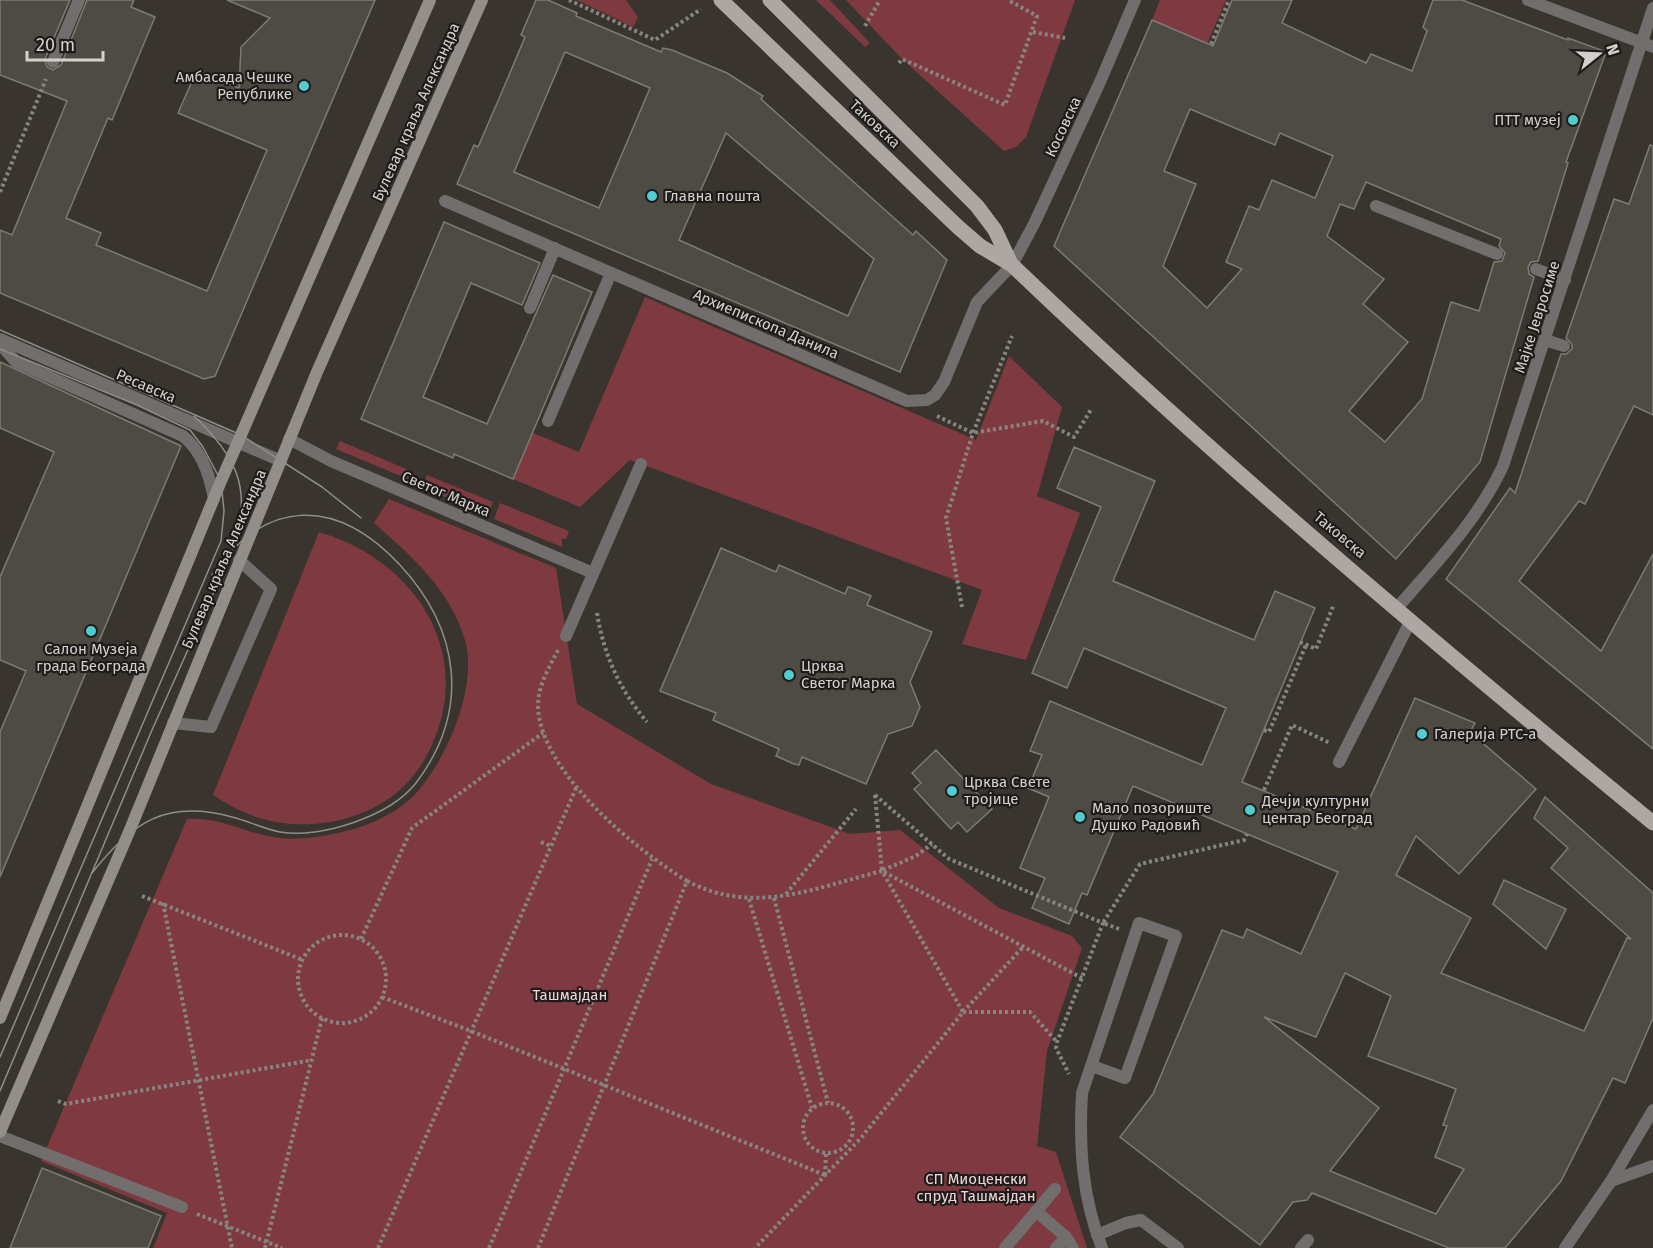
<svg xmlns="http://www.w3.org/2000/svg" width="1653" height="1248" font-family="'Fira Sans',sans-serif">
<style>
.green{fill:#7f3a41}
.building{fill:#4d4b43;stroke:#7d7b73;stroke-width:1.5;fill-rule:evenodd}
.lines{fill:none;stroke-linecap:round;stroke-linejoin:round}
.path{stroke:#88847f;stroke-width:4;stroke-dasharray:3 3;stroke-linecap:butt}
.lane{stroke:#726e6d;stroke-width:12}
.street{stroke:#726e6d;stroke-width:12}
.secondary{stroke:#948e8b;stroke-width:12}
.primary{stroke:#aea6a3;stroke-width:15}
.tram{stroke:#918d88;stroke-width:1.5}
.poi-dot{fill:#51ccd1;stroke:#1e1c1a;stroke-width:2}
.labels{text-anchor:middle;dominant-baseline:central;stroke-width:4.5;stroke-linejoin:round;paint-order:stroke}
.poi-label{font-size:15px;fill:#d4d1cd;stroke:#1e1c1a;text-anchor:start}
.street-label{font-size:15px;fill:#d4d1cd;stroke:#1e1c1a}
.park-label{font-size:15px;fill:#f0d4d5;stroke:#1e1c1a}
</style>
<rect width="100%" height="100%" fill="#39342e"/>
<g class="green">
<polygon points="577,0 626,0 638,17 633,27"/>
<polygon points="816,0 830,0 870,43 865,47"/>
<polygon points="846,0 1075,0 1026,137 1016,147 1004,151 902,59"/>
<polygon points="1160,0 1226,0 1207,44 1152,20"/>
<polygon points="645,297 976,440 1009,356 1062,407 1037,496 1080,513 1026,660 962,644 982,590 630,460 580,507 513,479 533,433 579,452"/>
<polygon points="340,441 411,471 408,479 336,449"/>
<polygon points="427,475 493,502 488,515 422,487"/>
<path d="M389,499l167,69 21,136 134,80 139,50 50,-4 99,78 73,28 10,12 -35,103 -10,95 19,6 31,96h-934l14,-35 -126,-52 146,-342c34,-3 61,16 93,19 19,2 39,-1 58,-5 24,-5 52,-16 70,-32 36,-32 71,-114 57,-161 -14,-49 -54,-85 -91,-117z"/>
<polygon points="500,503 569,531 566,539 562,539 562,547 494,519"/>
<path d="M319,532c98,29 158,123 110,219 -20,41 -55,63 -99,71 -43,7 -81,-2 -117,-27z"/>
</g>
<g class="building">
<polygon points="0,0 70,0 45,59 47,67 53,70 61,65 87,0 134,0 131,7 155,17 112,120 108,118 66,218 101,233 96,245 207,291 267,150 178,113 197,70 239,88 241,47 270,18 227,0 375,0 215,376 204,379 0,293 0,230 12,235 67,101 0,75"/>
<path d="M536,0h12l29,13 -1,3 85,36 2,-4 9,2 55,23 36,23 -2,3 152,136 3,-4 31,29 -47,112 -443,-188 17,-39 4,2 26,-60 21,-50 -4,-2zM565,52l85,36 -51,120 -85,-36zM726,133l148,126 -26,57 -169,-76z"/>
<path d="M1232,0h60l-10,23 84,40 5,-9 41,17 15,-40 -4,-4 10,-27h29l106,40v-2l36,13 1,4 -39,107 2,1 -30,98 -7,1 -3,5 1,7 5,3 -54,185 -84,97 -342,-313 98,-226 61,26zM1190,109l85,36 5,-12 53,23 -18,42 -43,-18 -13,30 -10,-4 -23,56 16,7 -35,39 -44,-42 33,-82 -32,-13zM1366,182l135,57 -2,7 6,7 -3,8 -8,1 -15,49 -28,-9 -29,97 -37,43 -36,-31 59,-69 -45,-38 21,-25 -57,-43 13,-32 14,5z"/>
<polygon points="1650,145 1653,146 1653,415 1634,406 1585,504 1579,501 1519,581 1601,651 1653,554 1653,749 1446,579 1510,488 1515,493 1561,354 1566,354 1572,349 1572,344 1566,338 1614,199 1629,204"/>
<polygon points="444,222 540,263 522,305 471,283 423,397 487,424 553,275 592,292 513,479 454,454 453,458 361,419"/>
<polygon points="0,362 181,446 0,877 0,732 26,671 0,660 0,577 54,452 0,428"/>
<path d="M1074,447l81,34 -42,100 141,59 21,-49 40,17 -73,174 114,47 59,-131 60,25 -5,9 66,57 -77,85 -43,-38 -20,39 75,43 -30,55 143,58 43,-93 4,1 -80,-71 17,-20 -34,-30 11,-21 108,96v125l-28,65 -12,-5 -52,103 -56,67h-56l-137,-55 -5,7 -14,2 -33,43 -140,-108 33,-43 69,-164 21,8 4,-9 54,25 37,-82 -205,-86 -46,109 -5,-2 -13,31 -37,-16 13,-30 -25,-10 29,-71 -21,-9 14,-33 -12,-4 20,-50 152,64 24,-57 -142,-60 -17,40 -35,-15 69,-166 -44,-19zM1345,973l46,23 -23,60 88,33 -13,36 4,1 -12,31 29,12 -28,45 -106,-43 49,-63 -115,-91 52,20z"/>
<polygon points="721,548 776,572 779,565 845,594 848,587 852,588 871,596 867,605 932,632 910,682 920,707 912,726 888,734 866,784 802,757 799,765 794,764 776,756 779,749 713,720 716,713 660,691"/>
<polygon points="936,750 992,809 967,832 958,822 951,829 914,789 921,783 912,773"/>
<polygon points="1504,880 1566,909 1546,949 1493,904"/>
<polygon points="42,1168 161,1216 148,1248 10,1248"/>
</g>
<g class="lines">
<g class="path">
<polyline points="569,0 655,40 701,9"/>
<polyline points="865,26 880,0"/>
<polyline points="1033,32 1065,38"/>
<polyline points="1211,44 1229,0"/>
<polyline points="899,63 902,59 1005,105 1037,16 1008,0"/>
<polyline points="0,192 46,79"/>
<polyline points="937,416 973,433 1043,421 1074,437 1092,408"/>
<polyline points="962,607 946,518 973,433 1012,336"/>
<path d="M597,613c7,42 22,76 50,109"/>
<polyline points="1300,642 1316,649 1334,604"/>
<polyline points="1264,730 1269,732 1306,645"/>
<polyline points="1264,790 1292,725 1330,743"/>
<polyline points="875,795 949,859 1103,923 1057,1042 1056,1048 1069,1074"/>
<polyline points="875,795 882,871"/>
<polyline points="541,842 551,846"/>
<polyline points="883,870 916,856 932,844"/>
<polyline points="884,872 1082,978"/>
<path d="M687,881c67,35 127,7 195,-10l81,141 -102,126 -106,110"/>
<polyline points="786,894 856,809"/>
<polyline points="142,896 303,960"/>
<polyline points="774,898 828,1103"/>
<polyline points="749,899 812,1108"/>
<polyline points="163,903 232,1248"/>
<polyline points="1119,929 1103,923 1140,864 1244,840 1247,834"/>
<circle cx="342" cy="979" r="44"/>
<polyline points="361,939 412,828 543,733"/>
<polyline points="382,997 471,1031 825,1175"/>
<polyline points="963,1012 1030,1012 1057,1042"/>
<polyline points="963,1012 1023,947"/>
<polyline points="58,1101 66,1104 312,1060"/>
<circle cx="828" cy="1128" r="25"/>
<polyline points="825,1175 826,1153"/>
<polyline points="197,1214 282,1248"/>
<polyline points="265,1248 322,1018"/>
<polyline points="378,1248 576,788"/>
<polyline points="489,1248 652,859"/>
<path d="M538,1248l149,-367c-52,-32 -147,-109 -149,-175 0,-21 11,-38 20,-56"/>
</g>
<g class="lane">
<polyline points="1376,206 1497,254"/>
<polyline points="1536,269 1565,280"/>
<polyline points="530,308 555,248"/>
<polyline points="1545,340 1564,346"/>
<polyline points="548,421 611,273"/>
<polyline points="173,723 211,727 271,589 239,560"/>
<polyline points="1339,762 1411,620"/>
<path d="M1092,1066l33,12 51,-142 -37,-13 -57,170c-3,54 0,104 20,155"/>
<polyline points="0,1136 182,1207"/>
<polyline points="1036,1211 1066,1237 1073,1248"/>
<polyline points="1097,1235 1126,1223 1141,1220 1178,1248"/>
<polyline points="1005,1248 1055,1189"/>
<polyline points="1056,1248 1066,1237"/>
<polyline points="1301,1248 1308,1240"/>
</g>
<g class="street">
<polyline points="1528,0 1653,47"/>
<polyline points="53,62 79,0"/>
<polyline points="445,201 907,401 927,400 935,395 944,382 977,302 1012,265 1034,224 1100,82 1135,0"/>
<polyline points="0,339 281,461"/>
<path d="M0,344l16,18 167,74c19,15 27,40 31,63"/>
<polyline points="289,439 331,461 593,573"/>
<path d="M1397,608c40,-46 80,-87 106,-142l150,-458"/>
<polyline points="566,636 641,464"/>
<polyline points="1611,1181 1653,1166"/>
<polyline points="1565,1248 1611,1181 1653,1110"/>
</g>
<g class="secondary">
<polyline points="0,1018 221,481 430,0"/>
<polyline points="0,1132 129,832 317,372 482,0"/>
</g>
<g class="primary">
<path d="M721,0l237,227 22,19 32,19c205,196 422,378 641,558"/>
<polyline points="770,0 977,206 995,230 1011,264"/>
</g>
<g class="tram">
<polyline points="0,330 241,435 322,487 361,518"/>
<polyline points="0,349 137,405 190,430 203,447 221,481 224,511 221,541 0,1057"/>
<path d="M194,416c41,39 59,72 40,129"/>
<path d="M92,873c40,-51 74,-74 140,-56 16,4 32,12 48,15 41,7 110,-16 136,-49 55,-73 44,-153 -16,-218 -63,-68 -134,-68 -188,10"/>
<polyline points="0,1091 152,730 226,565"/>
</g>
</g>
<g class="poi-dot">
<circle cx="304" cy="86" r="6"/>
<circle cx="1573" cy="120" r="6"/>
<circle cx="652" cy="196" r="6"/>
<circle cx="91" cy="631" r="6"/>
<circle cx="789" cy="675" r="6"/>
<circle cx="1422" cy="734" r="6"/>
<circle cx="952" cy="791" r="6"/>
<circle cx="1250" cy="810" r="6"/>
<circle cx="1080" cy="817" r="6"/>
</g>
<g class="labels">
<g class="poi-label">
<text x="292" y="77" text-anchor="end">Амбасада Чешке<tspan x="292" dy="17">Републике</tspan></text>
<text x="1561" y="120" text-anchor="end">ПТТ музеј</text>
<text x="664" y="196">Главна пошта</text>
<text x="91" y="649" text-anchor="middle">Салон Музеја<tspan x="91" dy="17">града Београда</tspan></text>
<text x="801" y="666">Црква<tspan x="801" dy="17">Светог Марка</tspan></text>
<text x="1434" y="734">Галерија РТС-а</text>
<text x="964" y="782">Црква Свете<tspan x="964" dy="17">тројице</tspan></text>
<text x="1262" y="801">Дечји културни<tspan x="1262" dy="17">центар Београд</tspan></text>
<text x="1092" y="808">Мало позориште<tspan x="1092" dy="17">Душко Радовић</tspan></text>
</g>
<g class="street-label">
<text transform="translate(416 112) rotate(-66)">Булевар краља Александра</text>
<text transform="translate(875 124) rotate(43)">Таковска</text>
<text transform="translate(1063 127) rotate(-65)">Косовска</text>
<text transform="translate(1537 317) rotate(-72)">Мајке Јевросиме</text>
<text transform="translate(766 324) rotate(23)">Архиепископа Данила</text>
<text transform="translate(146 386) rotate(23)">Ресавска</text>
<text transform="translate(446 494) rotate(23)">Светог Марка</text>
<text transform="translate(1340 535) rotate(40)">Таковска</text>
<text transform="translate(224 559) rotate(-67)">Булевар краља Александра</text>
</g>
<g class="park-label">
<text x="570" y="995">Ташмајдан</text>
<text x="976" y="1179">СП Миоценски<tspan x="976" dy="17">спруд Ташмајдан</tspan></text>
</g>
</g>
<g transform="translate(1599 54) rotate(72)" stroke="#1e1c1a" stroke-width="4.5" paint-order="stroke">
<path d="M0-4.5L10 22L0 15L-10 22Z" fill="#d4d1cd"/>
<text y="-9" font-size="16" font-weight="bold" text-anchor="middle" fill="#d4d1cd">N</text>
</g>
<path d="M27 51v9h76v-9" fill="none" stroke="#d4d1cd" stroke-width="3"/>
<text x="36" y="51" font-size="18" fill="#d4d1cd" stroke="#1e1c1a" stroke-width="4.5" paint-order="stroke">20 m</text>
</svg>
